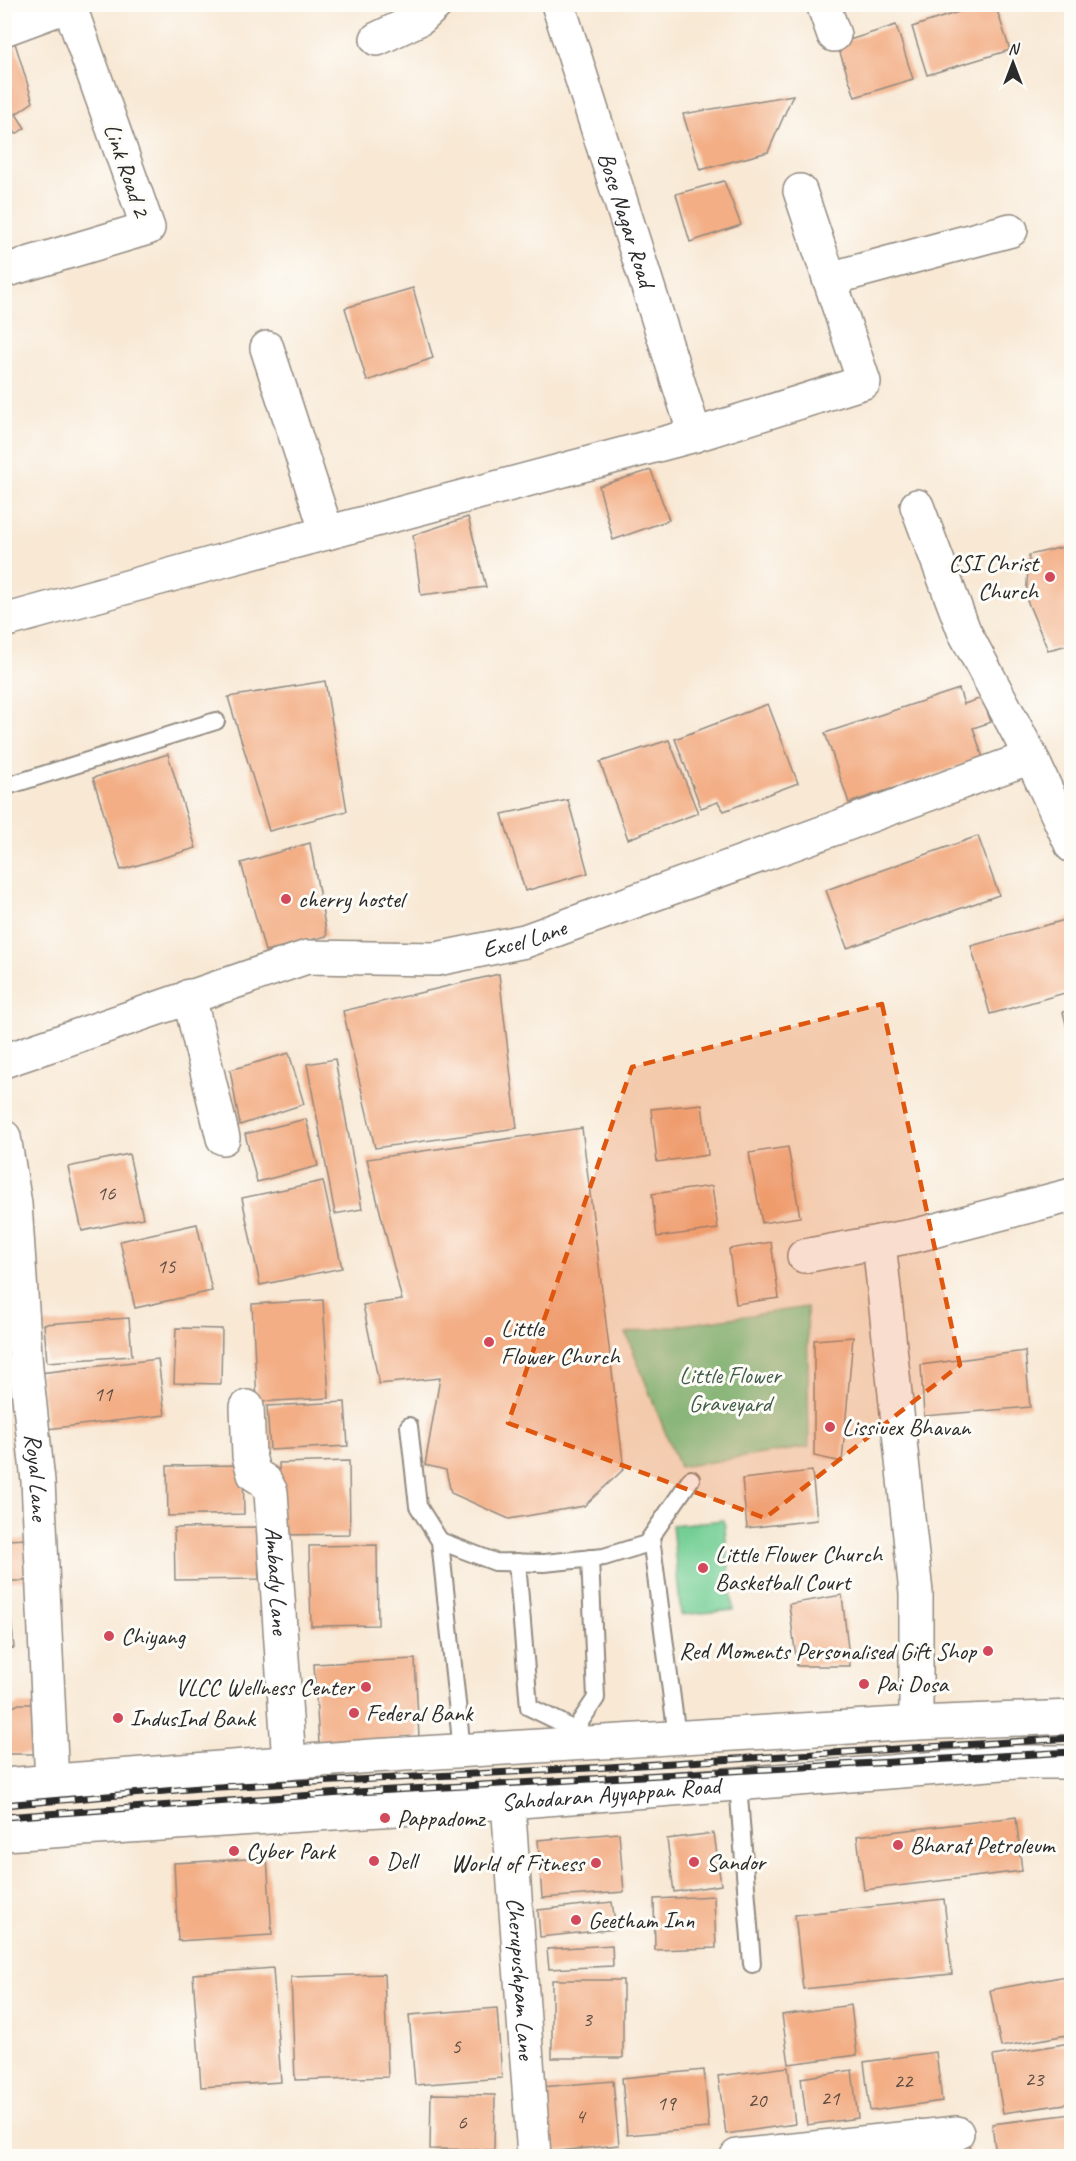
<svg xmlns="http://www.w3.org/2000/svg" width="1076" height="2161" font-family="Caveat,sans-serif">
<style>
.green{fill:#75cf95;stroke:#507d60;stroke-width:1.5}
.building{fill:#f3ae85}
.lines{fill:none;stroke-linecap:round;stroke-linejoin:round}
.lane-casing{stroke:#928a80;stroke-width:20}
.street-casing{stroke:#928a80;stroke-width:36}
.primary-casing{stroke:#928a80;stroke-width:36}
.lane{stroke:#fff;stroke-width:16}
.street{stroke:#fff;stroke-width:33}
.primary{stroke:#fff;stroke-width:33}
.rail-casing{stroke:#2b2b2b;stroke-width:7}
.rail{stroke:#fdfcf7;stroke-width:4.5;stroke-dasharray:14;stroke-linecap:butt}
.marked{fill:#df570e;fill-opacity:0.2;stroke:#df570e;stroke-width:4.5;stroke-dasharray:12 8;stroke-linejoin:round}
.poi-dot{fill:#d1495b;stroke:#fdfcf7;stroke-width:2}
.labels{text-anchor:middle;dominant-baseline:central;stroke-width:6;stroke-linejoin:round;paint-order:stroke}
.number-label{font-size:21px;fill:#5d4c42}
.street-label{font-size:24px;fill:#2b2b2b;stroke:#fdfcf7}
.poi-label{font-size:24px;fill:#2b2b2b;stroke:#fdfcf7;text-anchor:start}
.park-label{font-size:24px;fill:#415c4b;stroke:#fdfcf7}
</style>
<rect width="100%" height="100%" fill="#fdfcf7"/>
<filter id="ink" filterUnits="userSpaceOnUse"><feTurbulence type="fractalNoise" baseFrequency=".0167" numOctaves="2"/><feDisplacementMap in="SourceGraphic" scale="12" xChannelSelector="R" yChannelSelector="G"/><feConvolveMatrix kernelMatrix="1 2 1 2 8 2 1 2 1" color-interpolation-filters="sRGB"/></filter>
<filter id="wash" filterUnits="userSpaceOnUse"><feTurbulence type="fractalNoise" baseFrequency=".008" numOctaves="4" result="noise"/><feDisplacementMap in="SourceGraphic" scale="24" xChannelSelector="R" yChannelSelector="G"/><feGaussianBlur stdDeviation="1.35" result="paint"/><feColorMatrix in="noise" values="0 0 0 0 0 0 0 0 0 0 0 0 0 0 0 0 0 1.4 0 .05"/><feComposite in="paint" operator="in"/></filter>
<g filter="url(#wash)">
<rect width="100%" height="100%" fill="#f8e8d4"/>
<g class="green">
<polygon points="807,1307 809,1447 679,1467 626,1333"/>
<polygon points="724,1520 733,1610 681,1615 672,1525"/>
</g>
<g id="blocks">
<g class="building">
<polygon points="983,4 995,4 1010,50 927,75 912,27"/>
<polygon points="896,25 913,79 855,97 837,44"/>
<polygon points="15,43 33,102 16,114 25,128 16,134 12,128 4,134 4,47"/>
<polygon points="793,95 768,152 700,170 683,114"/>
<polygon points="724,181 741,225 690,242 676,194"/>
<polygon points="413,288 433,358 367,381 345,308"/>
<polygon points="651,470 669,520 613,540 599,486"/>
<polygon points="468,517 486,587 421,595 413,535"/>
<polygon points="1072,545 1072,644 1048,650 1026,598 1029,555"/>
<polygon points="325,681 347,811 269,831 228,697"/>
<polygon points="959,689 964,704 982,698 991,722 973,728 983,758 849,803 825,733"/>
<polygon points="768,704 798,783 724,811 718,802 701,808 675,739"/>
<polygon points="669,740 698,813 628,839 600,762"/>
<polygon points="168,754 196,848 121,870 93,778"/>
<polygon points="568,800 588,873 525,891 502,814"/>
<polygon points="978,836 999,895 847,948 826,890"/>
<polygon points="310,843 327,936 265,951 241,863"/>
<polygon points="1072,918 1072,991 990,1014 971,946"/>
<polygon points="499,974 517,1128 375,1148 343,1011"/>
<polygon points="1072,1011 1072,1045 1071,1045 1063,1012"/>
<polygon points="289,1053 304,1104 240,1125 230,1070"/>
<polygon points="335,1059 362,1209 335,1214 307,1064"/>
<polygon points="702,1104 708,1155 657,1162 651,1109"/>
<polygon points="306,1119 318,1166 257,1182 245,1134"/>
<polygon points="582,1128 624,1469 584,1506 509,1519 451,1493 446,1470 425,1465 440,1378 379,1384 363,1305 402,1300 367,1159"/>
<polygon points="788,1147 800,1217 762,1223 749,1153"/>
<polygon points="129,1154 143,1218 82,1231 68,1167"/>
<polygon points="323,1181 342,1268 260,1285 242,1198"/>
<polygon points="712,1186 718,1229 657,1237 652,1194"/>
<polygon points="197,1224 212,1291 135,1308 120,1241"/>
<polygon points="771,1242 779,1298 736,1304 729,1249"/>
<polygon points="323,1300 329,1398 257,1402 252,1304"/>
<polygon points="129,1318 132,1356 47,1362 44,1324"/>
<polygon points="176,1328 222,1329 221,1384 174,1383"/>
<polygon points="853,1337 842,1462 814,1456 814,1340"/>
<polygon points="1025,1351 1030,1407 924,1416 921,1365"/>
<polygon points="158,1359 165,1415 47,1429 40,1373"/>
<polygon points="345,1402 348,1446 270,1450 267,1406"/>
<polygon points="349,1461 350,1534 281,1535 279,1463"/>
<polygon points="243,1465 244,1514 168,1516 167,1466"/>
<polygon points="812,1471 817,1520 747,1528 742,1479"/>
<polygon points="258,1527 259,1579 175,1580 174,1528"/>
<polygon points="28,1539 29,1581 5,1581 5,1540"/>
<polygon points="377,1545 378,1625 311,1626 309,1546"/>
<polygon points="842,1595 850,1666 797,1666 789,1604"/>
<polygon points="10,1609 14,1648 4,1649 4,1610"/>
<polygon points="415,1659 419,1738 319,1743 314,1664"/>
<polygon points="19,1704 34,1704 35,1754 4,1754 4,1711"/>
<polygon points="1016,1817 1022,1871 864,1890 857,1836"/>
<polygon points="619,1833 624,1892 542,1898 538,1840"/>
<polygon points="714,1833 721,1885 674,1892 667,1839"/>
<polygon points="267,1858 272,1935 178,1941 174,1863"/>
<polygon points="714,1896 716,1948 655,1950 654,1899"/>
<polygon points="944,1899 952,1974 803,1989 795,1915"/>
<polygon points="612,1902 616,1929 540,1937 538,1910"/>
<polygon points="612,1945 613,1966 549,1969 547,1949"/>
<polygon points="273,1968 281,2082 201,2087 193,1974"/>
<polygon points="384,1974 388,2077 295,2080 291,1977"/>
<polygon points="1072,1975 1072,2034 1001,2047 990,1990"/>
<rect x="552" y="1980" width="71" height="78"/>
<polygon points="851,2005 857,2055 789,2064 782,2015"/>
<polygon points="497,2008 502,2078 415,2085 409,2015"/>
<polygon points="1070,2043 1072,2103 1003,2113 993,2056"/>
<polygon points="936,2052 942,2101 870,2111 864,2062"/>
<polygon points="788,2067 795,2124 726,2134 718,2076"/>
<polygon points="704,2070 709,2128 627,2135 622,2078"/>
<polygon points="852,2070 858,2118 807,2125 801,2078"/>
<polygon points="613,2081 619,2145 548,2152 541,2087"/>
<polygon points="431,2094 495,2095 494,2150 430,2149"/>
<polygon points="1072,2114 1072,2156 996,2156 992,2124"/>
<polygon points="968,2140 971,2156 886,2156"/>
</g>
</g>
</g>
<g filter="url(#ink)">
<use href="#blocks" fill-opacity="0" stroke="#928a80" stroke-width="1.5"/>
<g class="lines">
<g class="lane-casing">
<g id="lane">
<polyline points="4,787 216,721"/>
<polyline points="409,1426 418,1506 440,1541 462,1751"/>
<polyline points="651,1538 677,1737"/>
<polyline points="440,1541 495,1562 544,1563 604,1557 646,1544 691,1479"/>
<polyline points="517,1562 529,1707 560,1722 574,1731 575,1743"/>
<polyline points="574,1731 596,1698 590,1558"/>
<polyline points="738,1784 752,1964"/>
</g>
</g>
<g class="street-casing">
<g id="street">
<path id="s1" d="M558,4l137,431"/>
<polyline points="823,4 834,35"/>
<polyline points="4,29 69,5"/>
<polyline points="377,39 421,18 436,4"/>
<polyline points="4,271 148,228 69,4"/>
<polyline points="829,279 1011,230"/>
<polyline points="267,348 327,533"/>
<polyline points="917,506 964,631 1031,757 1072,846"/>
<polyline points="4,621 225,560 695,435 864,382 800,191"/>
<polyline points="189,996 223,1138"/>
<path id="s2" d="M4,1061l303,-104 130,2 88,-18 506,-184"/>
<path id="s3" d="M4,1137l11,67 11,165 12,112 14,302"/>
<polyline points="879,1242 916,1593 916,1723"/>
<polyline points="804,1256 917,1235 1072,1195"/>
<path id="s4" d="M247,1407l2,49 5,18 11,7 6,11 18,271"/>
<path id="s5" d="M508,1802l26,354"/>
<polyline points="737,2156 957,2133"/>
</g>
</g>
<g class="primary-casing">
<g id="primary">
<polyline points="4,1785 372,1756 916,1723 1072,1717"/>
<path id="s6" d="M4,1834l504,-32 507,-40h57"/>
</g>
</g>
<use href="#lane" class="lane"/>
<use href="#street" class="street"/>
<use href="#primary" class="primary"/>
<g class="rail-casing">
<g id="rail">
<polyline points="4,1805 200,1788 609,1767 1072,1738"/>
<polyline points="4,1817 356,1792 1072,1752"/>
</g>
</g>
<use href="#rail" class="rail"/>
</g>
</g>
<path class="marked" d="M882,1004l78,361 -195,153 -257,-95 124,-356z"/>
<g class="poi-dot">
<circle cx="1050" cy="577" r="6"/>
<circle cx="286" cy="899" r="6"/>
<circle cx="489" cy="1342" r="6"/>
<circle cx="830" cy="1427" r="6"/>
<circle cx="703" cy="1568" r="6"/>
<circle cx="109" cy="1636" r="6"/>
<circle cx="988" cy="1651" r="6"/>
<circle cx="864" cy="1684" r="6"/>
<circle cx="366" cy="1687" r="6"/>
<circle cx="354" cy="1713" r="6"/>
<circle cx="118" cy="1718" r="6"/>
<circle cx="385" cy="1818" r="6"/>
<circle cx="898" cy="1845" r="6"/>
<circle cx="234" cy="1851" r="6"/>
<circle cx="374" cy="1861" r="6"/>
<circle cx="694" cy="1862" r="6"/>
<circle cx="596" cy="1863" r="6"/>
<circle cx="576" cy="1920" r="6"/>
</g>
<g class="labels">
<g class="number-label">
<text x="106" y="1193">16</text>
<text x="166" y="1266">15</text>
<text x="103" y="1394">11</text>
<text x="587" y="2019">3</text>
<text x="456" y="2046">5</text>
<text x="1034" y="2079">23</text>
<text x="903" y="2081">22</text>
<text x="830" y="2098">21</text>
<text x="757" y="2100">20</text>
<text x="666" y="2103">19</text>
<text x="580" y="2116">4</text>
<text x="462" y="2122">6</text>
</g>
<g class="street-label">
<text transform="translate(127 170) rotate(71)">Link Road 2</text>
<text stroke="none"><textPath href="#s1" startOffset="226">Bose Nagar Road</textPath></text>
<text stroke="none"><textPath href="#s2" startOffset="540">Excel Lane</textPath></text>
<text stroke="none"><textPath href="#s3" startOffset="342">Royal Lane</textPath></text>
<text stroke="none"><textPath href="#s4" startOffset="182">Ambady Lane</textPath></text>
<text stroke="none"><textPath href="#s6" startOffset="608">Sahodaran Ayyappan Road</textPath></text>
<text stroke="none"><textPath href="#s5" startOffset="177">Cherupushpam Lane</textPath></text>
</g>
<g class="poi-label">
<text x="1038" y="563" text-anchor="end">CSI Christ<tspan x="1038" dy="28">Church</tspan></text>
<text x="298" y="899">cherry hostel</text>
<text x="501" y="1328">Little<tspan x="501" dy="28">Flower Church</tspan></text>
<text x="842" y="1427">Lissiuex Bhavan</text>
<text x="715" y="1554">Little Flower Church<tspan x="715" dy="28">Basketball Court</tspan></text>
<text x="121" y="1636">Chiyang</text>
<text x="976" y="1651" text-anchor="end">Red Moments Personalised Gift Shop</text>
<text x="876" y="1684">Pai Dosa</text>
<text x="354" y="1687" text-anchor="end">VLCC Wellness Center</text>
<text x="366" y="1713">Federal Bank</text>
<text x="130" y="1718">IndusInd Bank</text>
<text x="397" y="1818">Pappadomz</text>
<text x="910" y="1845">Bharat Petroleum</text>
<text x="246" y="1851">Cyber Park</text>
<text x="386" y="1861">Dell</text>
<text x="706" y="1862">Sandor</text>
<text x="584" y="1863" text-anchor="end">World of Fitness</text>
<text x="588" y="1920">Geetham Inn</text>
</g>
<g class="park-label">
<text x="730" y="1375">Little Flower<tspan x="730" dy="28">Graveyard</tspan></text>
</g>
</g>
<rect width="1076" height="2161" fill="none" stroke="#fdfcf7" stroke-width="24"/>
<g transform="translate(1013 63)" stroke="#fdfcf7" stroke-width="4.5" paint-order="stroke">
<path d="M0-4.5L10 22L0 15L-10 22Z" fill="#2b2b2b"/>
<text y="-9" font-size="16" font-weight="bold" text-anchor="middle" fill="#2b2b2b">N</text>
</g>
</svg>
